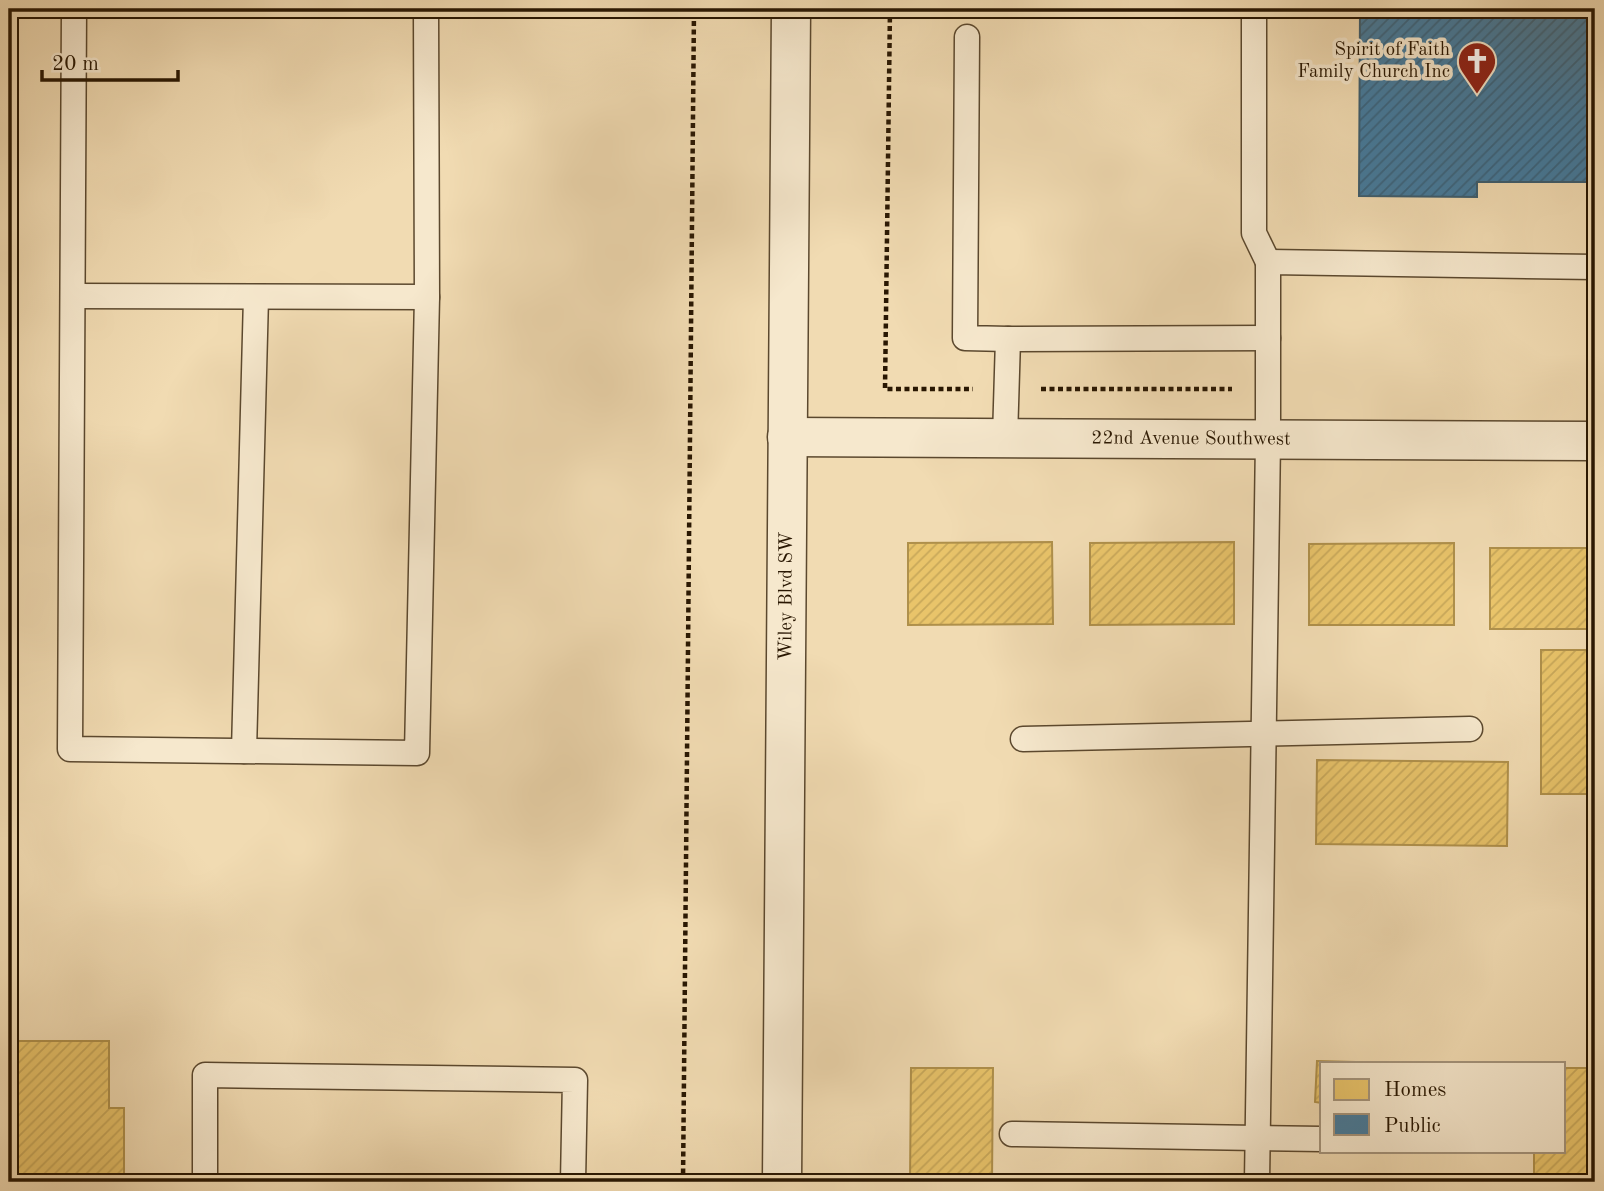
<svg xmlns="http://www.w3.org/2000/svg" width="1604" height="1191" font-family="'Old Standard TT',serif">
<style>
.homes{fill:url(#homes-hatch);stroke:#af904b;stroke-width:2}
.public{fill:url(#public-hatch);stroke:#3d5d6e;stroke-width:2}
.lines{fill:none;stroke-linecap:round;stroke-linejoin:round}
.service-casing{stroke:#5b482e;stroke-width:27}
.minor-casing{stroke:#5b482e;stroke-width:41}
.tertiary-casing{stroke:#5b482e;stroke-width:41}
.path{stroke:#291702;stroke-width:4.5;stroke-dasharray:5 3.5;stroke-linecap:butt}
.service{stroke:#f6e8cd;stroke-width:24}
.minor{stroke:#f6e8cd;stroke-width:38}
.tertiary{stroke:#f6e8cd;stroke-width:38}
.labels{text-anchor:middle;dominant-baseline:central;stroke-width:7;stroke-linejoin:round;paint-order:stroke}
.poi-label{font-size:19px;fill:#291702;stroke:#f6e8cd;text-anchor:end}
.street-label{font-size:19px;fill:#291702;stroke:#f6e8cd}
</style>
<defs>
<pattern id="homes-hatch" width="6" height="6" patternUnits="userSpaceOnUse" patternTransform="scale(1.75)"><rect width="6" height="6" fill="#e9c46a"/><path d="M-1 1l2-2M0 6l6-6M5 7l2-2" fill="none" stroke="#c8a85a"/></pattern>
<pattern id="public-hatch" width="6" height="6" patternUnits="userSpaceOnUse" patternTransform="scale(1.75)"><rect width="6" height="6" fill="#457b9d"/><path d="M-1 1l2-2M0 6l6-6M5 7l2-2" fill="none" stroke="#3a647e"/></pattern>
</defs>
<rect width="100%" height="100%" fill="#f1dbb2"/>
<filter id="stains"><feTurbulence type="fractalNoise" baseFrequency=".00286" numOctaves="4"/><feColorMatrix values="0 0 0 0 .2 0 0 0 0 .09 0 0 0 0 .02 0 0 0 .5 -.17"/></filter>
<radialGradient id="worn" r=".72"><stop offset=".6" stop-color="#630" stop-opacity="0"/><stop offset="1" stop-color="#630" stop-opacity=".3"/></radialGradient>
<g class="homes">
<polygon points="1052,542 1053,624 908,625 908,543"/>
<polygon points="1234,542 1234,624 1090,625 1090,543"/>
<polygon points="1454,543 1454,625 1309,625 1309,544"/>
<rect x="1490" y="548" width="105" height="81"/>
<rect x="1541" y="650" width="54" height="144"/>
<polygon points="1317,760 1508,762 1507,846 1316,844"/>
<polygon points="9,1041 109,1041 109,1108 124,1108 124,1182 9,1182"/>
<polygon points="1317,1061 1394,1063 1322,1063 1322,1103 1315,1102"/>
<polygon points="911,1068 993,1068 992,1182 910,1182"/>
<polygon points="1564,1068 1595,1068 1595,1182 1534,1182 1534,1151 1564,1151"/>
</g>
<polygon class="public" points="1360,9 1595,9 1595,182 1477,182 1477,197 1359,196"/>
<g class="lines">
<g class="service-casing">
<g id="service">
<polyline points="74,9 70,749 417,753 427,297 426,9"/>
<polyline points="1254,9 1254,233 1268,262"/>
<polyline points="967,37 965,338 1008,339"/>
<polyline points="73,296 427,297"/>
<polyline points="1005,438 1008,339 1268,338"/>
<polyline points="1023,739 1470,729"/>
<polyline points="244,751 256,297"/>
<polyline points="1012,1134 1322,1139"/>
<polyline points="205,1182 205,1075 575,1080 573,1182"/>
<polyline points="1257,1182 1268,440 1268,262 1595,267"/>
</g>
</g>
<g class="minor-casing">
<g id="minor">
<path id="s1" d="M787,437l808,4"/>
</g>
</g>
<g class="tertiary-casing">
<g id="tertiary">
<path id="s2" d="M782,1182l9,-1173"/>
</g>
</g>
<g class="path">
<polyline points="890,9 885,389 973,389"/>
<polyline points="1041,389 1232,389"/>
<polyline points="683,1182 694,9"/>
</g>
<use href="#service" class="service"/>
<use href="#minor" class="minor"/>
<use href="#tertiary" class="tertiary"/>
</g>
<defs>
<g id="church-pin" transform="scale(2.0125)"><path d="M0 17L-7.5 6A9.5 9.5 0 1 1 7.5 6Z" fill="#8f2418" stroke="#f6e8cd"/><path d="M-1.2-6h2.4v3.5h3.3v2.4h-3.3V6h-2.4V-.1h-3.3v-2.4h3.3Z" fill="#fff"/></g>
</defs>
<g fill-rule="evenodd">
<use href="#church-pin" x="1477" y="61"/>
</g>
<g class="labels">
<g class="poi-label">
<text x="1450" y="50">Spirit of Faith<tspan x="1450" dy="22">Family Church Inc</tspan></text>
</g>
<g class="street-label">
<text stroke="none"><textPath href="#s1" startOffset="404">22nd Avenue Southwest</textPath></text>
<text stroke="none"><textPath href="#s2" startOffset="586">Wiley Blvd SW</textPath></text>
</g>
</g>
<rect width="1604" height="1191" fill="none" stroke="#f1dbb2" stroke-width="35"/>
<rect x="10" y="10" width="1583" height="1170" fill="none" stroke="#291702" stroke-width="3.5"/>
<rect x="18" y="18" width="1569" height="1156" fill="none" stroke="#291702" stroke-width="2"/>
<rect x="1320" y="1062" width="245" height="91" fill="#f6e8cd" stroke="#a4947c" stroke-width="2"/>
<rect x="1334" y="1079" width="35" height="21" fill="#e9c46a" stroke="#a4947c" stroke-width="2"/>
<text x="1384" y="1096" font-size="21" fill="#291702">Homes</text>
<rect x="1334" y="1114" width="35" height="21" fill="#457b9d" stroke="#a4947c" stroke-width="2"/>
<text x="1384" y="1132" font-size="21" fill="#291702">Public</text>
<path d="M42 70v10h136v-10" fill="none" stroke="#291702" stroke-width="3.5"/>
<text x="52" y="70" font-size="21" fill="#291702" stroke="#f6e8cd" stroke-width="5" paint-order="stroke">20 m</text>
<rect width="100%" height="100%" filter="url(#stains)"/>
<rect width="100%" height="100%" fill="url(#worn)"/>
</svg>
